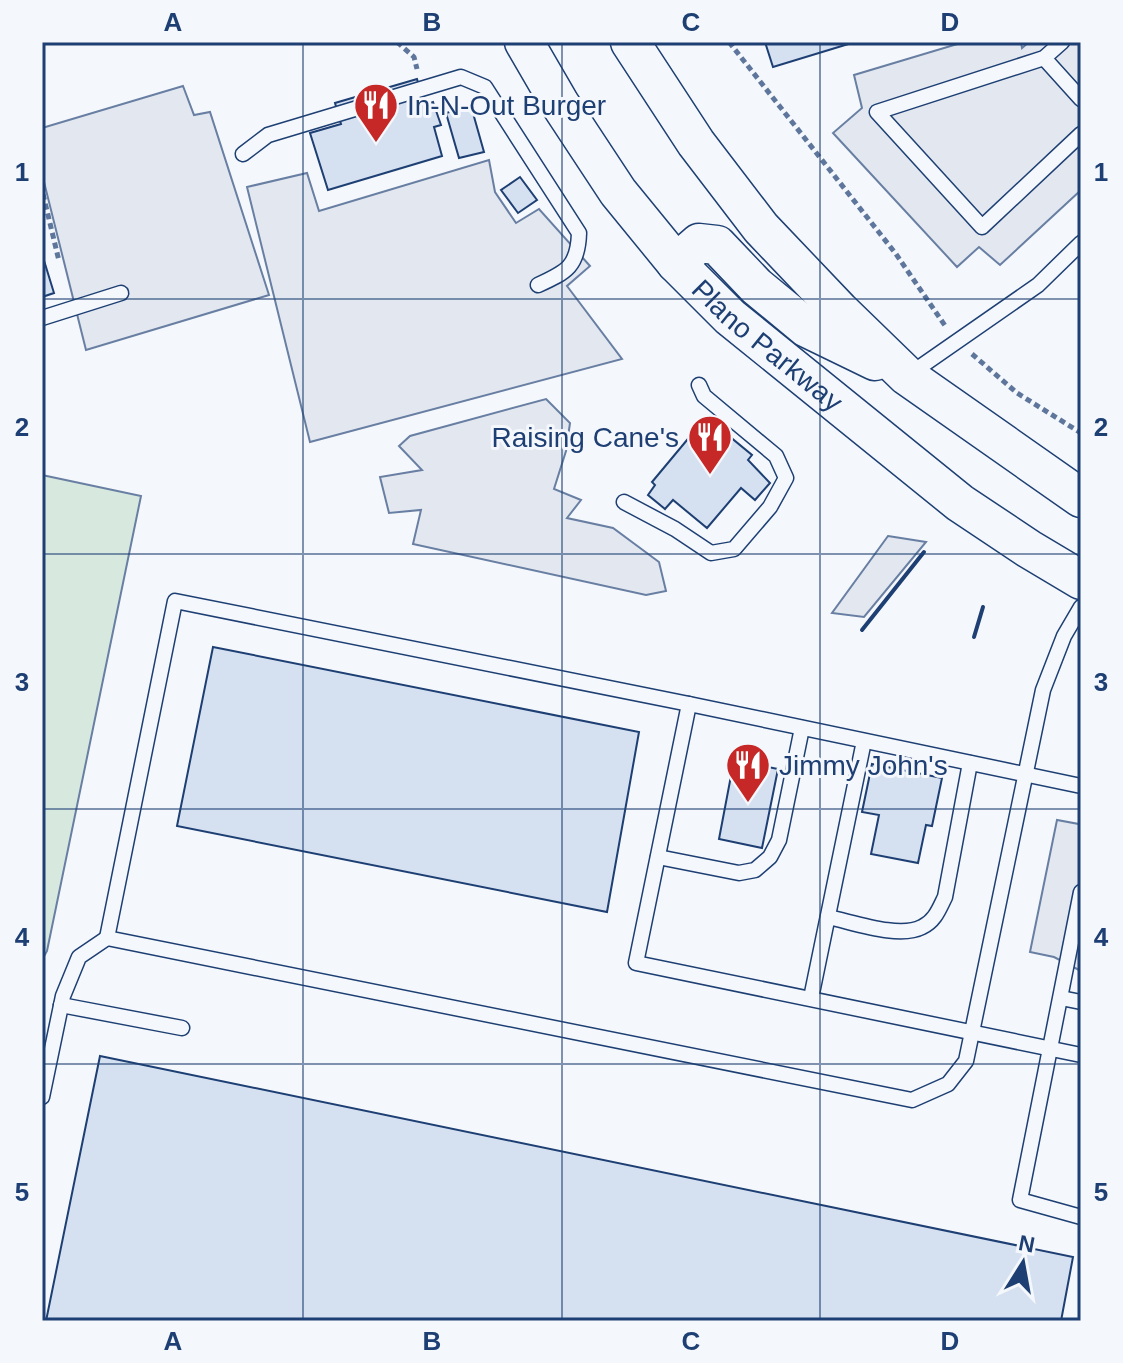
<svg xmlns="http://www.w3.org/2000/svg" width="1123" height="1363" font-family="Helvetica,sans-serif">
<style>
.green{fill:#d7e8df;stroke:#687fa3;stroke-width:2}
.parking{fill:#e3e8f0;stroke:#687fa3;stroke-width:2}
.building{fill:#d5e0f0;stroke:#1d3f73;stroke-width:2}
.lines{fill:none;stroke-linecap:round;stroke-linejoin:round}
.service-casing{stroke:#1d3f73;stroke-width:17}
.secondary-casing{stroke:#1d3f73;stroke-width:41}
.path{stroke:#5e769c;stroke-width:5;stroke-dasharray:6 4;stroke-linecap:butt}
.service{stroke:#f4f7fb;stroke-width:14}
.secondary{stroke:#f4f7fb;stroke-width:38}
.wall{stroke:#1d3f73;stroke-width:4}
.grid{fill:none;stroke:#1d3f73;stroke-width:2;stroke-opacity:0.55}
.labels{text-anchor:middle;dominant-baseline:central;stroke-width:6;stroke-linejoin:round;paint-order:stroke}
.poi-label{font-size:28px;fill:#1d3f73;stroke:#f4f7fb;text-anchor:start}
.street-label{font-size:28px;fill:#1d3f73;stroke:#f4f7fb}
.neatline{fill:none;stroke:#1d3f73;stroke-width:3}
.grid-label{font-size:26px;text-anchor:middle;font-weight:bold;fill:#1d3f73}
</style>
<rect width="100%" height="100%" fill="#f4f7fb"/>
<polygon class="green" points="42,475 141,496 47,951 42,960"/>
<g class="parking">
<polygon points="964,42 1021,42 1022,48 1029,42 1081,42 1081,190 1000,265 979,247 957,267 833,133 862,108 854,75"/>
<polygon points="183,86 194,115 210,112 269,295 86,350 42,174 42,128"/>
<polygon points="489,160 495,192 516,223 539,209 590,266 567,286 622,359 310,442 247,187 307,173 319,211"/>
<polygon points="546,399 570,423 566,451 554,489 581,500 567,518 613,528 659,562 666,591 646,595 413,544 421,510 389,513 380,477 422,470 399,446 410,436"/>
<polygon points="888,536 926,542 864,617 832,613"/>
<polygon points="1081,818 1081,971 1054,957 1030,952 1057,820 1079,824"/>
</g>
<g class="building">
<polygon points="765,42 855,42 773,67"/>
<polygon points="417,79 425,105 433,102 441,125 434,127 442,156 328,190 310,133 341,124 335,103"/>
<polygon points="471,106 484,152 459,158 446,113"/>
<polygon points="520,177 537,200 518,213 501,190"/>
<polygon points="42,254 54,293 42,297"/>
<polygon points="702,422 714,432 718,427 752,455 748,460 770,483 755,500 741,488 707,528 673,500 665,509 648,495 655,485 652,482"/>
<polygon points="213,647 639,732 607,912 177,826"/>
<polygon points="734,760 778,769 762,848 719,839"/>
<polygon points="872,764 942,778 932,826 926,825 918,863 871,854 879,815 862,812"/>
<polygon points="100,1056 1073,1257 1061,1321 46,1321"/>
</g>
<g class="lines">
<g class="service-casing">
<g id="service">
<polyline points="1062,42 1044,58 877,112 982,227 1081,134"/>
<polyline points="1044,58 1081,99"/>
<path d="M243,154l25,-19 193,-58 24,10 94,146c-1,33 -12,39 -41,52"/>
<polyline points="42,318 121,293"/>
<polyline points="910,374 1038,285 1081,243"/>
<polyline points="624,502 675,529 711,553 734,549 770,507 786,478 776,456 704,396 699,385"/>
<polyline points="689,704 175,601 107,938 912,1100 948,1084 966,1061 1043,690 1064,636 1081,607"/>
<polyline points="1081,786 689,704 636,963 1081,1055"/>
<polyline points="658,857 739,873 755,870 770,857 779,840 802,728"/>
<polyline points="1081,892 1020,1200 1081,1217"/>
<path d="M828,917c25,5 71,22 94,10 13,-6 17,-18 23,-30l25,-134"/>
<polyline points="811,998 864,741"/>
<polyline points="1061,998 1081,1002"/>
<polyline points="61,1005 182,1028"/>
<polyline points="42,1097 63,996 79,957 107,938"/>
</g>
</g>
<g class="secondary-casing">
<g id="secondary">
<path id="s1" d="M524,42l36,62 58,88 58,71 54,54 230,186 69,46 52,31"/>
<polyline points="630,42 696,143 761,228 840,311 907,376 1081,498"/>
<polyline points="676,263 699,243 717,245 756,286 807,328 875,361"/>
</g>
</g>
<g class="path">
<polyline points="397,42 414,57 417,69"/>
<polyline points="729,42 896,254 946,327"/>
<polyline points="43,194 59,261"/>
<polyline points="972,354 1017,393 1081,433"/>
</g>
<use href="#service" class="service"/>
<use href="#secondary" class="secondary"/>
<g class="wall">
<polyline points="862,630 924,552"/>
<polyline points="974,637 983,607"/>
</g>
</g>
<path class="grid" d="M303,42v1279M562,42v1279M820,42v1279M42,299h1039M42,554h1039M42,809h1039M42,1064h1039"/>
<defs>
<g id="restaurant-pin" transform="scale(2.3)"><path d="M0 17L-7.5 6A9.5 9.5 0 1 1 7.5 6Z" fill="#c62828" stroke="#f4f7fb"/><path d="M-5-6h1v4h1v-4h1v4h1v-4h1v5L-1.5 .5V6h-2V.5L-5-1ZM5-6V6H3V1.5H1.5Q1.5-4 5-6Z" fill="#fff"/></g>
</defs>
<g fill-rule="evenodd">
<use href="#restaurant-pin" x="376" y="105"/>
<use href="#restaurant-pin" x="710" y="437"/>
<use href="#restaurant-pin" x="748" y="765"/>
</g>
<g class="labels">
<g class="poi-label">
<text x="407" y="105">In-N-Out Burger</text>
<text x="679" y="437" text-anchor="end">Raising Cane's</text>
<text x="779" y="765">Jimmy John's</text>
</g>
<g class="street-label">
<text stroke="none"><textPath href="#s1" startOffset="392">Plano Parkway</textPath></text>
</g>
</g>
<rect width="1123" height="1363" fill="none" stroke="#f4f7fb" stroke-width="88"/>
<g transform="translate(1023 1263) rotate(11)" stroke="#f4f7fb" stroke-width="6" paint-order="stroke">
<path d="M0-6L14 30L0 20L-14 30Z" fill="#1d3f73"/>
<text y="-12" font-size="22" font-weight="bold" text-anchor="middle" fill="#1d3f73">N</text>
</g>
<rect x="44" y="44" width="1035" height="1275" class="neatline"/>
<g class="grid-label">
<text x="173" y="31">A</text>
<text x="432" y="31">B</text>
<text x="691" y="31">C</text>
<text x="950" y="31">D</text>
<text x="22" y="181">1</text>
<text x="1101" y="181">1</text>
<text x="22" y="436">2</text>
<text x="1101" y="436">2</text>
<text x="22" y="691">3</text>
<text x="1101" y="691">3</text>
<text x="22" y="946">4</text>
<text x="1101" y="946">4</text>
<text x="22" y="1201">5</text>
<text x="1101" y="1201">5</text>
<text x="173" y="1350">A</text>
<text x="432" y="1350">B</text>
<text x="691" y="1350">C</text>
<text x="950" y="1350">D</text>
</g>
</svg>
